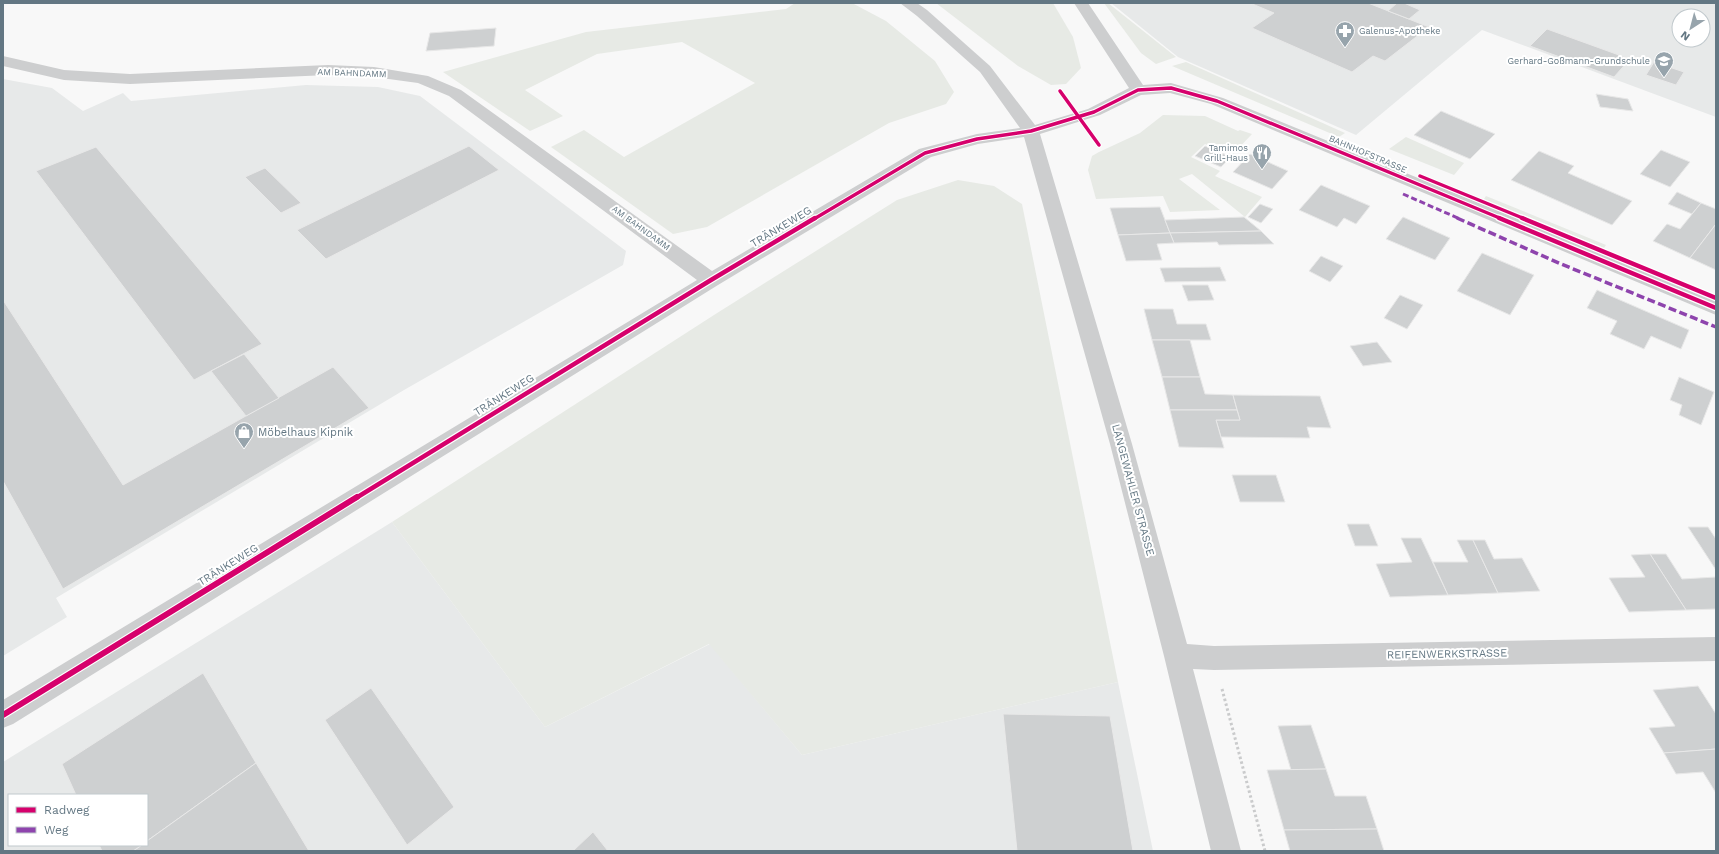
<svg xmlns="http://www.w3.org/2000/svg" width="1719" height="854" font-family="'Work Sans',sans-serif">
<style>
.built{fill:#e7e9e9;fill-rule:evenodd}
.green{fill:#e7eae5}
.building{fill:#ced0d1;stroke:#e8e8e8}
.lines{fill:none;stroke-linecap:round;stroke-linejoin:round}
.path{stroke:#cacbcc;stroke-width:3;stroke-dasharray:2.5 2.5;stroke-linecap:butt}
.minor{fill:#cdcecf;fill-rule:evenodd}
.quiet-far1{stroke:#8e44ad;stroke-width:3;stroke-dasharray:6 3;stroke-linecap:butt}
.quiet{stroke:#8e44ad;stroke-width:3.5;stroke-dasharray:8 3.5;stroke-linecap:butt}
.cycleway-far2-casing{stroke:#fff;stroke-width:5.5}
.cycleway-far1-casing{stroke:#fff;stroke-width:7}
.cycleway-casing{stroke:#fff;stroke-width:8}
.cycleway-far2{stroke:#d6006c;stroke-width:3.5}
.cycleway-far1{stroke:#d6006c;stroke-width:4.5}
.cycleway{stroke:#d6006c;stroke-width:6}
.labels{text-anchor:middle;dominant-baseline:central;stroke-width:4;stroke-linejoin:round;paint-order:stroke}
.far-poi-label{font-size:9px;fill:#637783;stroke:#fff;text-anchor:end}
.far-street-label{font-size:9px;fill:#637783;stroke:#fff}
.street-label{font-size:11px;fill:#637783;stroke:#fff}
.poi-label{font-size:11px;fill:#637783;stroke:#fff;text-anchor:start}
</style>
<rect width="100%" height="100%" fill="#f8f8f8"/>
<g class="built">
<path d="M1111,3h605v114l-234,-87 -126,105 -178,-78zM1679,16h24v24h-24z"/>
<polygon points="3,79 52,88 83,111 123,93 131,101 306,85 378,87 420,96 626,251 623,265 404,390 56,598 67,617 3,656"/>
<path d="M392,522l153,205 165,-83 92,111 316,-73 35,169h-1150v-89zM9,795h138v50h-138z"/>
</g>
<g class="green">
<polygon points="795,3 852,3 886,21 935,61 954,92 946,104 889,123 707,227 673,234 551,147 584,130 624,157 755,83 682,42 597,54 525,90 563,116 530,131 443,72 586,32 786,9"/>
<polygon points="936,3 1053,3 1073,37 1081,68 1066,84 1051,85 1018,66"/>
<polygon points="1104,3 1108,3 1176,57 1156,64 1141,53"/>
<polygon points="1186,62 1345,133 1339,137 1172,66"/>
<polygon points="1163,115 1205,116 1238,131 1240,130 1252,134 1232,155 1205,144 1191,157 1220,171 1215,176 1262,197 1245,217 1192,174 1179,179 1220,210 1170,212 1163,196 1096,199 1088,170 1092,156 1099,152 1140,133"/>
<polygon points="1406,137 1464,163 1454,175 1389,149"/>
<polygon points="958,180 994,186 1022,204 1118,682 802,755 709,644 545,727 392,522 714,315 897,200"/>
<polygon points="1486,196 1606,245 1604,248 1484,199"/>
</g>
<g class="building">
<polygon points="1250,3 1368,3 1429,27 1385,61 1373,56 1352,72 1252,28 1274,13"/>
<polygon points="1397,3 1404,3 1420,10 1409,19 1388,11"/>
<polygon points="496,28 494,46 426,51 430,33"/>
<polygon points="1547,29 1630,59 1614,77 1530,46"/>
<polygon points="1654,62 1684,72 1676,85 1646,75"/>
<polygon points="1596,94 1628,99 1633,111 1600,107"/>
<polygon points="1441,111 1495,134 1470,159 1414,135"/>
<polygon points="469,146 499,170 326,259 297,230"/>
<polygon points="1205,146 1231,157 1221,167 1195,156"/>
<polygon points="96,147 262,344 194,380 36,171"/>
<polygon points="1661,150 1690,162 1670,187 1640,174"/>
<polygon points="1539,151 1574,166 1568,173 1632,201 1612,225 1511,180"/>
<polygon points="1250,154 1288,171 1272,189 1233,172"/>
<polygon points="265,168 301,203 281,213 245,177"/>
<polygon points="1321,185 1370,206 1356,224 1344,218 1337,227 1299,210"/>
<polygon points="1677,192 1701,203 1692,214 1668,204"/>
<polygon points="1701,203 1716,209 1716,224 1690,258 1653,241 1667,224 1680,229"/>
<polygon points="1260,204 1273,209 1261,223 1248,217"/>
<polygon points="1160,207 1170,233 1118,235 1110,208"/>
<polygon points="1244,217 1261,231 1170,233 1165,220"/>
<polygon points="1403,217 1450,238 1435,260 1386,239"/>
<polygon points="1716,224 1716,270 1690,258"/>
<polygon points="1261,231 1274,244 1219,245 1217,242 1174,243 1170,233"/>
<polygon points="1170,233 1174,243 1157,244 1162,260 1126,261 1118,235"/>
<polygon points="1482,253 1534,275 1510,315 1457,291"/>
<polygon points="1321,256 1343,266 1330,282 1309,271"/>
<polygon points="1220,267 1226,281 1165,282 1160,268"/>
<polygon points="1182,285 1208,285 1214,300 1188,301"/>
<polygon points="1597,290 1689,330 1681,349 1651,336 1644,349 1610,334 1617,321 1587,308"/>
<polygon points="1400,295 1423,305 1407,329 1384,318"/>
<polygon points="3,300 123,485 333,367 369,408 63,589 3,481"/>
<polygon points="1144,309 1173,309 1177,324 1206,324 1211,340 1152,340"/>
<polygon points="1152,340 1190,340 1200,377 1162,377"/>
<polygon points="1377,342 1392,362 1363,366 1350,346"/>
<polygon points="244,354 279,398 246,416 211,371"/>
<polygon points="1162,377 1200,377 1205,394 1233,395 1237,410 1170,410"/>
<polygon points="1679,377 1714,392 1701,425 1679,415 1682,405 1670,400"/>
<polygon points="1233,395 1320,396 1331,428 1307,427 1310,438 1221,437 1216,420 1240,420"/>
<polygon points="1170,410 1237,410 1240,420 1216,420 1224,448 1179,447"/>
<polygon points="1232,475 1276,475 1285,502 1240,502"/>
<polygon points="1347,524 1369,524 1378,546 1355,546"/>
<polygon points="1688,527 1708,527 1716,539 1716,570"/>
<polygon points="1401,538 1421,538 1448,595 1390,597 1376,564 1412,562"/>
<polygon points="1457,540 1473,540 1498,593 1448,595 1433,562 1468,562"/>
<polygon points="1473,540 1485,540 1494,559 1522,558 1540,591 1498,593"/>
<polygon points="1650,554 1666,554 1682,579 1716,577 1716,609 1686,610"/>
<polygon points="1650,554 1686,610 1629,612 1609,578 1645,577 1631,555"/>
<polygon points="203,673 256,763 147,841 147,795 76,795 62,764"/>
<polygon points="1698,686 1716,714 1716,749 1664,753 1649,728 1675,726 1653,690"/>
<polygon points="371,688 454,807 407,845 325,720"/>
<polygon points="1003,714 1110,716 1133,851 1017,851"/>
<polygon points="1311,725 1326,769 1291,770 1278,726"/>
<polygon points="1716,749 1716,793 1703,772 1676,774 1664,753"/>
<polygon points="256,763 309,851 133,851 142,845 147,845 147,841"/>
<polygon points="1326,769 1335,796 1366,796 1377,829 1284,830 1267,770"/>
<polygon points="1377,829 1384,851 1290,851 1284,830"/>
<polygon points="593,832 608,851 573,851"/>
<polygon points="99,845 142,845 133,851 102,851"/>
</g>
<g class="lines">
<polyline class="path" points="1222,689 1265,851"/>
<polygon class="minor" points="900,3 917,3 927,10 990,66 1035,125 1088,109 1129,88 1074,3 1088,3 1143,85 1171,83 1223,98 1716,300 1716,315 1211,104 1170,93 1141,95 1100,115 1040,134 1132,444 1187,644 1214,646 1716,637 1716,661 1214,670 1193,669 1241,851 1211,851 1164,656 1110,444 1024,137 978,144 931,157 718,285 13,724 3,728 3,700 697,280 449,96 418,83 374,77 328,75 130,84 64,80 3,66 3,56 64,70 130,74 328,65 374,67 428,76 461,90 712,271 919,149 977,134 1020,128 980,72 917,16"/>
<polyline class="quiet-far1" points="1403,194 1460,219"/>
<polyline class="quiet" points="1457,218 1561,264 1716,327"/>
<g class="cycleway-far2-casing">
<g id="cycleway-far2">
<polyline points="1060,91 1099,145"/>
<polyline points="1420,176 1525,219"/>
<polyline points="814,219 925,153 977,139 1031,131 1094,112 1138,90 1171,88 1217,101 1502,219"/>
</g>
</g>
<g class="cycleway-far1-casing">
<g id="cycleway-far1">
<polyline points="1499,218 1716,308"/>
<polyline points="1522,218 1716,298"/>
<polyline points="356,498 711,280 815,218"/>
</g>
</g>
<g class="cycleway-casing">
<polyline id="cycleway" points="3,715 357,497"/>
</g>
<use href="#cycleway-far2" class="cycleway-far2"/>
<use href="#cycleway-far1" class="cycleway-far1"/>
<use href="#cycleway" class="cycleway"/>
</g>
<defs>
<g id="pharmacy-pin" transform="scale(1)"><path d="M0 17L-7.5 6A9.5 9.5 0 1 1 7.5 6Z" fill="#97a4ac" stroke="#fff"/><path d="M-2-6h4v4h4v4h-4v4h-4v-4h-4v-4h4Z" fill="#fff"/></g>
<g id="school-pin" transform="scale(1)"><path d="M0 17L-7.5 6A9.5 9.5 0 1 1 7.5 6Z" fill="#97a4ac" stroke="#fff"/><path d="M0-5L7-2L0 1L-7-2ZM-4 1L0 2.5L4 1V4Q0 6-4 4Z" fill="#fff"/></g>
<g id="restaurant-pin" transform="scale(1)"><path d="M0 17L-7.5 6A9.5 9.5 0 1 1 7.5 6Z" fill="#97a4ac" stroke="#fff"/><path d="M-5-6h1v4h1v-4h1v4h1v-4h1v5L-1.5 .5V6h-2V.5L-5-1ZM5-6V6H3V1.5H1.5Q1.5-4 5-6Z" fill="#fff"/></g>
<g id="shop-pin" transform="scale(1)"><path d="M0 17L-7.5 6A9.5 9.5 0 1 1 7.5 6Z" fill="#97a4ac" stroke="#fff"/><path d="M-5-2.5h2.3a2.7 3.5 0 0 1 5.4 0H5L5.5 6h-11ZM-1.5-2.5h3a1.5 2.3 0 0 0-3 0Z" fill="#fff"/></g>
</defs>
<g fill-rule="evenodd">
<use href="#pharmacy-pin" x="1345" y="31"/>
<use href="#school-pin" x="1664" y="61"/>
<use href="#restaurant-pin" x="1262" y="153"/>
<use href="#shop-pin" x="244" y="432"/>
</g>
<g class="labels">
<g class="far-poi-label">
<text x="1359" y="31" text-anchor="start">Galenus-Apotheke</text>
<text x="1650" y="61">Gerhard-Goßmann-Grundschule</text>
<text x="1248" y="148">Tamimos<tspan x="1248" dy="10">Grill-Haus</tspan></text>
</g>
<g class="far-street-label">
<text transform="translate(352 73) rotate(2)">AM BAHNDAMM</text>
<text transform="translate(1368 154) rotate(23)">BAHNHOFSTRASSE</text>
<text transform="translate(641 228) rotate(36)">AM BAHNDAMM</text>
</g>
<g class="street-label">
<text transform="translate(781 227) rotate(-31)">TRÄNKEWEG</text>
<text transform="translate(504 395) rotate(-32)">TRÄNKEWEG</text>
<text transform="translate(1133 490) rotate(75)">LANGEWAHLER STRASSE</text>
<text transform="translate(228 565) rotate(-32)">TRÄNKEWEG</text>
<text transform="translate(1447 654) rotate(-1)">REIFENWERKSTRASSE</text>
</g>
<g class="poi-label">
<text x="258" y="432">Möbelhaus Kipnik</text>
</g>
</g>
<rect width="1719" height="854" fill="none" stroke="#637783" stroke-width="8"/>
<rect x="8" y="794" width="140" height="52" fill="#ffffff" stroke="#c1c9cd"/>
<rect x="16" y="807" width="20" height="6" fill="#d6006c" stroke="#c1c9cd"/>
<text x="44" y="814" font-size="12" fill="#637783">Radweg</text>
<rect x="16" y="827" width="20" height="6" fill="#8e44ad" stroke="#c1c9cd"/>
<text x="44" y="834" font-size="12" fill="#637783">Weg</text>
<g transform="translate(1691 28) rotate(216)"><circle r="19" fill="#ffffff" stroke="#c1c9cd"/>
<path d="M0-3L7 15L0 10L-7 15Z" fill="#97a4ac"/>
<text y="-6" font-size="11" font-weight="bold" text-anchor="middle" fill="#637783">N</text>
</g>
</svg>
